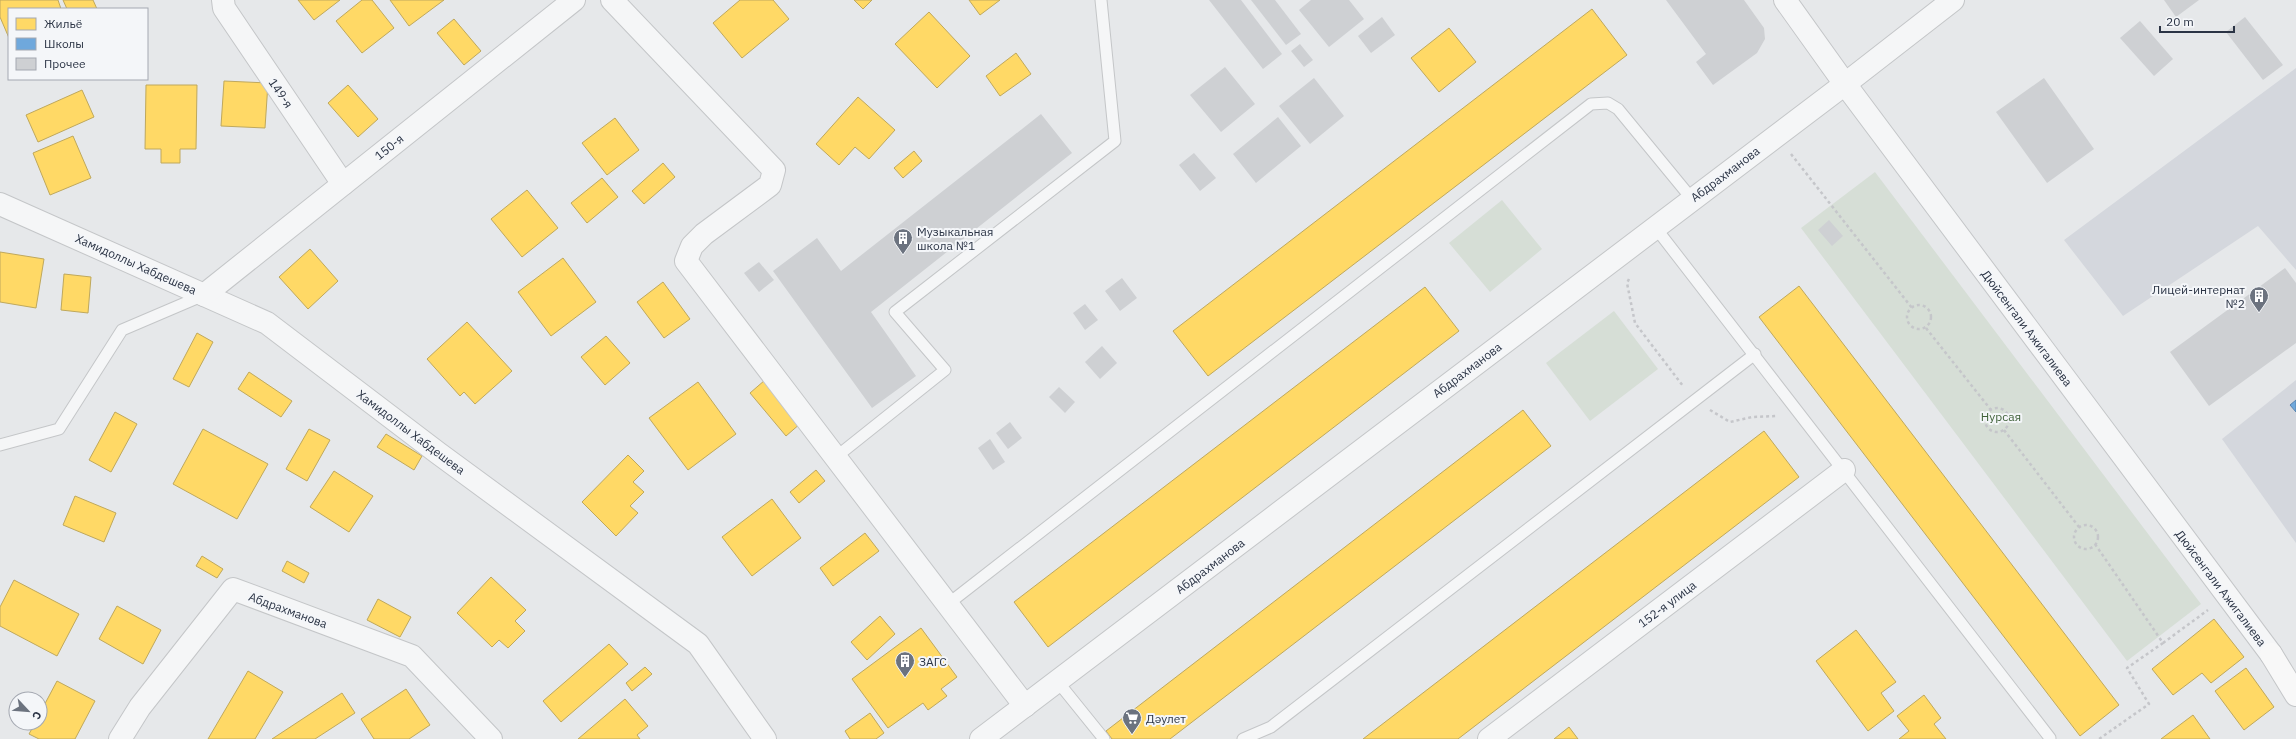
<svg xmlns="http://www.w3.org/2000/svg" width="2296" height="739" font-family="'IBM Plex Sans',sans-serif">
<style>
.built{fill:#d4d7dd}
.green{fill:#d6ded6}
.homes{fill:#ffd966;stroke:#bfa85c}
.schools{fill:#6fa8dc;stroke:#5b85af}
.building{fill:#ced0d3}
.lines{fill:none;stroke-linecap:round;stroke-linejoin:round}
.lane-casing{stroke:#c4c6c8;stroke-width:13}
.street-casing{stroke:#c4c6c8;stroke-width:24}
.secondary-casing{stroke:#c4c6c8;stroke-width:24}
.path{stroke:#c5c6ca;stroke-width:2.5;stroke-dasharray:3 3;stroke-linecap:butt}
.lane{stroke:#f5f6f7;stroke-width:11}
.street{stroke:#f5f6f7;stroke-width:22}
.secondary{stroke:#f8f8f8;stroke-width:22}
.labels{text-anchor:middle;dominant-baseline:central;stroke-width:4;stroke-linejoin:round;paint-order:stroke}
.street-label{font-size:12px;fill:#2b3445;stroke:#f4f6f9}
.poi-label{font-size:12px;fill:#2b3445;stroke:#f4f6f9;text-anchor:start}
.park-label{font-size:12px;fill:#3f6138;stroke:#f4f6f9}
</style>
<rect width="100%" height="100%" fill="#e6e8ea"/>
<g class="built">
<polygon points="2296,68 2296,270 2258,226 2123,316 2064,240"/>
<polygon points="2296,380 2296,543 2222,439"/>
</g>
<g class="green">
<polygon points="1875,172 2201,604 2127,661 1801,228"/>
<polygon points="1502,200 1542,249 1490,292 1449,243"/>
<polygon points="1614,311 1658,369 1590,421 1546,363"/>
</g>
<g class="homes">
<polygon points="0,0 58,0 61,9 9,9 9,38 0,17"/>
<polygon points="63,0 93,0 97,9 67,9"/>
<polygon points="298,0 340,0 314,20"/>
<polygon points="362,0 372,0 394,28 362,53 336,21"/>
<polygon points="390,0 444,0 409,26"/>
<polygon points="740,0 773,0 789,19 742,58 713,23"/>
<polygon points="854,0 872,0 863,9"/>
<polygon points="969,0 1000,0 980,15"/>
<polygon points="1592,9 1627,55 1208,376 1173,331"/>
<polygon points="929,12 970,56 937,88 895,44"/>
<polygon points="454,19 481,51 464,65 437,33"/>
<polygon points="1449,28 1476,62 1439,92 1411,58"/>
<polygon points="1016,53 1031,74 1000,96 986,76"/>
<polygon points="224,81 268,83 265,128 221,126"/>
<polygon points="146,85 197,85 196,149 180,149 180,163 161,163 161,149 145,149"/>
<polygon points="348,85 378,119 358,137 328,103"/>
<polygon points="82,90 94,117 38,142 26,115"/>
<polygon points="858,97 895,130 869,159 855,147 839,165 816,144"/>
<polygon points="615,118 639,150 607,175 582,143"/>
<polygon points="73,136 91,178 50,195 33,153"/>
<polygon points="914,151 922,161 903,178 894,168"/>
<polygon points="663,163 675,177 644,204 632,191"/>
<polygon points="602,178 618,197 587,223 571,203"/>
<polygon points="527,190 558,228 522,257 491,219"/>
<polygon points="310,249 338,281 308,309 279,277"/>
<polygon points="0,252 44,259 36,308 0,302"/>
<polygon points="563,258 596,302 551,336 518,292"/>
<polygon points="64,274 91,277 88,313 61,310"/>
<polygon points="663,282 690,319 664,338 637,302"/>
<polygon points="1799,286 2119,705 2080,736 1759,317"/>
<polygon points="1425,287 1459,331 1048,647 1014,602"/>
<polygon points="467,322 512,371 475,404 464,392 460,396 427,359"/>
<polygon points="197,333 213,342 189,387 173,379"/>
<polygon points="606,336 630,363 605,385 581,357"/>
<polygon points="249,372 292,401 281,417 238,389"/>
<polygon points="765,380 801,423 786,436 750,393"/>
<polygon points="698,382 736,434 688,470 649,418"/>
<polygon points="1523,410 1551,446 1170,739 1112,739 1106,731"/>
<polygon points="115,412 137,424 111,472 89,460"/>
<polygon points="203,429 268,464 237,519 173,484"/>
<polygon points="309,429 330,440 307,481 286,469"/>
<polygon points="1764,431 1799,477 1458,739 1363,739"/>
<polygon points="386,434 422,456 414,470 377,447"/>
<polygon points="628,455 644,471 633,482 644,492 630,506 638,513 616,536 582,502"/>
<polygon points="816,470 825,481 799,503 790,492"/>
<polygon points="334,471 373,496 349,532 310,507"/>
<polygon points="75,496 116,513 104,542 63,525"/>
<polygon points="772,499 801,538 752,576 722,537"/>
<polygon points="865,533 879,551 833,586 820,568"/>
<polygon points="202,556 223,569 217,578 196,566"/>
<polygon points="287,561 309,573 304,583 282,571"/>
<polygon points="491,577 526,610 515,621 525,631 508,648 499,640 492,647 457,613"/>
<polygon points="14,580 79,614 57,656 0,626 0,607"/>
<polygon points="378,599 411,617 400,637 367,620"/>
<polygon points="117,606 161,630 143,664 99,639"/>
<polygon points="880,616 895,634 867,660 851,642"/>
<polygon points="2214,619 2244,657 2211,683 2202,673 2173,695 2152,669"/>
<polygon points="921,628 957,677 941,689 947,696 928,710 923,703 888,728 852,679"/>
<polygon points="1856,630 1896,682 1881,693 1894,711 1868,731 1816,661"/>
<polygon points="609,644 628,664 561,722 543,701"/>
<polygon points="645,667 652,674 632,691 626,683"/>
<polygon points="2246,668 2274,707 2244,730 2215,691"/>
<polygon points="248,671 283,692 255,739 208,739"/>
<polygon points="57,681 95,701 75,739 39,739 29,734 35,723 40,723 40,713"/>
<polygon points="406,689 430,725 409,739 374,739 361,719"/>
<polygon points="342,693 355,713 315,739 272,739"/>
<polygon points="1924,695 1941,718 1934,724 1946,739 1899,739 1909,731 1897,716"/>
<polygon points="625,699 648,726 637,735 640,739 578,739"/>
<polygon points="870,713 884,733 876,739 850,739 845,731"/>
<polygon points="2193,715 2210,739 2161,739"/>
<polygon points="1569,727 1578,739 1554,739"/>
</g>
<polygon class="schools" points="2296,400 2296,412 2290,405"/>
<g class="building">
<polygon points="1209,0 1241,0 1282,54 1263,69"/>
<polygon points="1251,0 1275,0 1301,34 1286,45"/>
<polygon points="1311,0 1349,0 1364,19 1329,47 1299,10"/>
<polygon points="1666,0 1744,0 1764,28 1765,39 1757,53 1713,85 1696,62 1706,54"/>
<polygon points="2164,0 2199,0 2176,17"/>
<polygon points="1382,17 1395,35 1371,53 1358,36"/>
<polygon points="2245,17 2283,65 2263,80 2226,32"/>
<polygon points="2140,21 2173,59 2154,76 2120,38"/>
<polygon points="1300,44 1313,60 1304,67 1291,51"/>
<polygon points="1225,67 1255,104 1221,132 1190,95"/>
<polygon points="1314,78 1344,116 1310,144 1279,106"/>
<polygon points="2044,78 2094,149 2047,183 1996,112"/>
<polygon points="1041,114 1072,153 871,312 916,376 872,408 773,271 817,238 841,271"/>
<polygon points="1278,117 1301,146 1256,183 1233,154"/>
<polygon points="1194,153 1216,178 1200,191 1179,165"/>
<polygon points="1829,220 1843,236 1832,246 1818,230"/>
<polygon points="759,262 774,280 759,292 744,273"/>
<polygon points="2285,268 2296,283 2296,343 2209,406 2170,352"/>
<polygon points="1122,278 1137,298 1120,311 1105,291"/>
<polygon points="1085,304 1098,320 1085,330 1073,313"/>
<polygon points="1102,346 1117,363 1100,379 1085,362"/>
<polygon points="1059,387 1075,402 1065,413 1049,397"/>
<polygon points="1010,422 1022,438 1008,449 996,433"/>
<polygon points="990,439 1005,462 993,470 978,448"/>
</g>
<g class="lines">
<g class="lane-casing">
<g id="lane">
<polyline points="1655,227 2050,738"/>
<polyline points="0,445 59,429 122,330 204,295"/>
<polyline points="836,457 945,370 895,312 1115,141 1101,0"/>
<polyline points="948,604 1591,104 1608,103 1618,109 1692,199"/>
<polyline points="1058,682 1104,739"/>
<polyline points="1243,739 1271,727 1755,354"/>
</g>
</g>
<g class="street-casing">
<g id="street">
<polyline points="223,0 224,8 343,184"/>
<polyline points="612,0 774,170 770,185 704,234 692,246 686,261 1025,706"/>
<polyline points="1785,0 1845,84 2271,654"/>
<polyline points="0,204 267,323 438,453 698,644 765,739"/>
<polyline points="204,295 574,0"/>
<polyline points="120,739 140,707 233,589 412,656 491,739"/>
<polyline points="981,739 1845,84 1953,0"/>
<polyline points="1489,739 1844,470"/>
</g>
</g>
<g class="secondary-casing">
<polyline id="secondary" points="2271,654 2296,695"/>
</g>
<g class="path">
<polyline points="1791,154 1912,308"/>
<polyline points="1629,279 1627,283 1635,323 1683,386"/>
<circle cx="1919" cy="317" r="12"/>
<polyline points="1926,328 1991,410"/>
<circle cx="1997" cy="420" r="12"/>
<polyline points="1710,410 1730,422 1752,417 1778,416"/>
<polyline points="2004,430 2079,527"/>
<circle cx="2086" cy="537" r="12"/>
<polyline points="2095,544 2163,643 2127,668 2149,704 2099,739"/>
<polyline points="2163,643 2208,610"/>
</g>
<use href="#lane" class="lane"/>
<use href="#street" class="street"/>
<use href="#secondary" class="secondary"/>
</g>
<defs>
<g id="building-pin" transform="scale(1)"><path d="M0 17L-7.5 6A9.5 9.5 0 1 1 7.5 6Z" fill="#6c737f" stroke="#f4f6f9"/><path d="M-4-6H4V6H1V3H-1V6H-4ZM-2.5-4.3h1.7v1.8h-1.7ZM.8-4.3h1.7v1.8H.8ZM-2.5-1h1.7V.8h-1.7ZM.8-1h1.7V.8H.8Z" fill="#fff"/></g>
<g id="supermarket-pin" transform="scale(1)"><path d="M0 17L-7.5 6A9.5 9.5 0 1 1 7.5 6Z" fill="#6c737f" stroke="#f4f6f9"/><path d="M-6-5.5h2.5l.6 2H6L4.5 2H-2.5L-4.4-4H-6ZM-1.5 3.2a1.3 1.3 0 1 0 .1 0ZM3 3.2a1.3 1.3 0 1 0 .1 0Z" fill="#fff"/></g>
</defs>
<g fill-rule="evenodd">
<use href="#building-pin" x="903" y="238"/>
<use href="#building-pin" x="2259" y="296"/>
<use href="#building-pin" x="905" y="661"/>
<use href="#supermarket-pin" x="1132" y="718"/>
</g>
<g class="labels">
<g class="street-label">
<text transform="translate(281 93) rotate(56)">149-я</text>
<text transform="translate(389 147) rotate(-39)">150-я</text>
<text transform="translate(1725 174) rotate(-37)">Абдрахманова</text>
<text transform="translate(136 264) rotate(24)">Хамидоллы Хабдешева</text>
<text transform="translate(2027 328) rotate(53)">Дюйсенгали Ажигалиева</text>
<text transform="translate(1467 370) rotate(-37)">Абдрахманова</text>
<text transform="translate(411 432) rotate(37)">Хамидоллы Хабдешева</text>
<text transform="translate(1210 566) rotate(-37)">Абдрахманова</text>
<text transform="translate(2221 588) rotate(53)">Дюйсенгали Ажигалиева</text>
<text transform="translate(1667 604) rotate(-37)">152-я улица</text>
<text transform="translate(288 610) rotate(20)">Абдрахманова</text>
</g>
<g class="poi-label">
<text x="917" y="231">Музыкальная<tspan x="917" dy="14">школа №1</tspan></text>
<text x="2245" y="289" text-anchor="end">Лицей-интернат<tspan x="2245" dy="14">№2</tspan></text>
<text x="919" y="661">ЗАГС</text>
<text x="1146" y="718">Дәулет</text>
</g>
<g class="park-label">
<text x="2001" y="416">Нурсая</text>
</g>
</g>
<rect x="8" y="8" width="140" height="72" fill="#f4f6f9" stroke="#a4a8b1"/>
<rect x="16" y="18" width="20" height="12" fill="#ffd966" stroke="#a4a8b1"/>
<text x="44" y="28" font-size="12" fill="#2b3445">Жильё</text>
<rect x="16" y="38" width="20" height="12" fill="#6fa8dc" stroke="#a4a8b1"/>
<text x="44" y="48" font-size="12" fill="#2b3445">Школы</text>
<rect x="16" y="58" width="20" height="12" fill="#ced0d3" stroke="#a4a8b1"/>
<text x="44" y="68" font-size="12" fill="#2b3445">Прочее</text>
<g transform="translate(28 711) rotate(116)"><circle r="19" fill="#f4f6f9" stroke="#a4a8b1"/>
<path d="M0-3L7 15L0 10L-7 15Z" fill="#6c737f"/>
<text y="-6" font-size="11" font-weight="bold" text-anchor="middle" fill="#2b3445">С</text>
</g>
<path d="M2160 26v6h74v-6" fill="none" stroke="#2b3445" stroke-width="2"/>
<text x="2166" y="26" font-size="12" fill="#2b3445" stroke="#f4f6f9" stroke-width="3" paint-order="stroke">20 m</text>
</svg>
